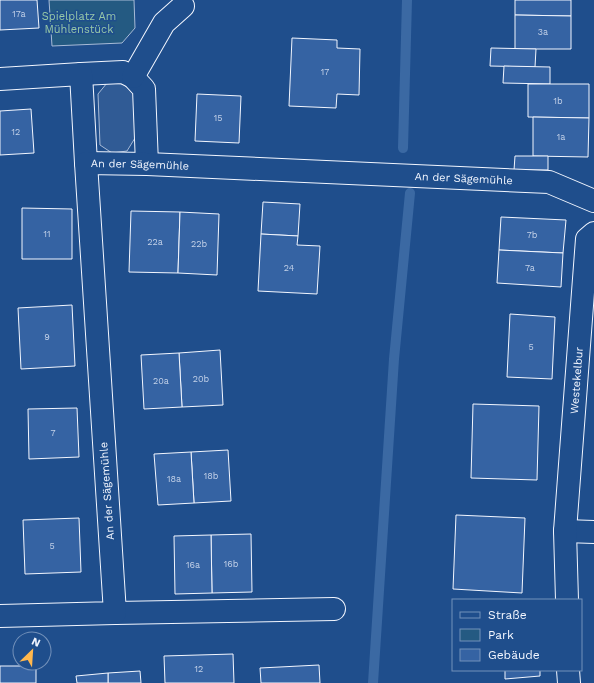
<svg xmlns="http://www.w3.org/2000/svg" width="594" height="683" font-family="'Work Sans',sans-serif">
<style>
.green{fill:#245a82;stroke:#a8bbd7}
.parking{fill:#305b95;stroke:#a8bbd7}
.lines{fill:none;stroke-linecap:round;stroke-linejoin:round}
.stream{stroke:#3b69a3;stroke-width:10}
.building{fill:#3563a3;stroke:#f2f6ff}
.minor-casing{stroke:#f2f6ff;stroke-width:24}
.minor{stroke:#1f4e8c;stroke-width:22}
.labels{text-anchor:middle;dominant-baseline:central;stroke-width:3;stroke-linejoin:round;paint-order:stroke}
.number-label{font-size:9px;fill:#c3d1e8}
.park-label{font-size:11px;fill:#97c8a6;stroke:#1f4e8c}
.street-label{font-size:11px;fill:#f2f6ff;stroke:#1f4e8c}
</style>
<rect width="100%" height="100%" fill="#1f4e8c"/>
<polygon class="green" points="49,0 134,0 135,28 122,43 52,46"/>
<polygon class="parking" points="107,83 124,84 134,95 135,138 127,151 112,153 100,145 98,94"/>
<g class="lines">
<g class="stream">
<polyline points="403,148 407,0"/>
<polyline points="373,683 394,359 410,193"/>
</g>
</g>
<g class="building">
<polygon points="0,0 37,0 39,28 0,30"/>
<polygon points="515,0 571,0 571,16 515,15"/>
<polygon points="515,15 571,16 571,49 515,49"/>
<polygon points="292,38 337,40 337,48 360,49 359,95 337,94 336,108 289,106"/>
<polygon points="491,48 536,49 535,67 490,66"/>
<polygon points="504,66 550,67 550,84 503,83"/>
<polygon points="528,84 589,84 589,118 528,117"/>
<polygon points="197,94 241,96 239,143 195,141"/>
<polygon points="31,109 34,153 0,155 0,111"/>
<polygon points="533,117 589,118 588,157 533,156"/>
<polygon points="515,156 548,156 548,170 514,170"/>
<polygon points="263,202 300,204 298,236 261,234"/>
<polygon points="22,208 72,209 72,259 22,259"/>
<polygon points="131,211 180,212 178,273 129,272"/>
<polygon points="180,212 219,214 217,275 178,273"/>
<polygon points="501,217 566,220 563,253 499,250"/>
<polygon points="261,234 298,236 297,245 320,246 317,294 258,291"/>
<polygon points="499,250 563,253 561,287 497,283"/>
<polygon points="72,305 75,366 21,369 18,308"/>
<polygon points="510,314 555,317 552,379 507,377"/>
<polygon points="220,350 223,405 182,407 179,353"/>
<polygon points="179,353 182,407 144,409 141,355"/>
<polygon points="473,404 539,406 537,480 471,478"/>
<polygon points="77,408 79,457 29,459 28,409"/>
<polygon points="228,450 231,501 194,503 191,452"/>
<polygon points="191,452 194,503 158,505 154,454"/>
<polygon points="456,515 525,518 522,593 453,589"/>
<polygon points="79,518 81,572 25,574 23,520"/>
<polygon points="251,534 252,592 212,593 211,535"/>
<polygon points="211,535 212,593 175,594 174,536"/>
<polygon points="233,654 234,683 165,683 164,656"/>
<polygon points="319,665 320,683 261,683 260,668"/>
<rect x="0" y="666" width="36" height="17"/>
<polygon points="505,670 540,670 540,676 505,679"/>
<polygon points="140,671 141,683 108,683 108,673"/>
<polygon points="108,673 108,683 77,683 76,676"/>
</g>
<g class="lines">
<g class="minor-casing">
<g id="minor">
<polyline points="81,74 123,72 133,77 144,89 147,164"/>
<polyline points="133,77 164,23 183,6"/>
<polyline points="0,79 81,74 86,163"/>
<polyline points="565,531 594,532"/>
<path id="s1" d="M567,600l-2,-69 22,-292 7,-6"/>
<polyline points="115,613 334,609"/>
<path id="s2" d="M0,616l115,-3 -29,-450 61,1 402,18 45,19"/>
<polyline points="568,670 569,683"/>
</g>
</g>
<use href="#minor" class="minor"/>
</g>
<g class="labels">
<g class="number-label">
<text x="19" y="14">17a</text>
<text x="543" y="32">3a</text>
<text x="325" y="72">17</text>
<text x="558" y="101">1b</text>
<text x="218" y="118">15</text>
<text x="16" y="132">12</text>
<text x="561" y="137">1a</text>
<text x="47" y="234">11</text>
<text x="532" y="235">7b</text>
<text x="155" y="242">22a</text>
<text x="199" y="244">22b</text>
<text x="289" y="268">24</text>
<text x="530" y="268">7a</text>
<text x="47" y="337">9</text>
<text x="531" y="347">5</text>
<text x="201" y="379">20b</text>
<text x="161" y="381">20a</text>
<text x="53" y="433">7</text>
<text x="211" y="476">18b</text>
<text x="174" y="479">18a</text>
<text x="52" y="546">5</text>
<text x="231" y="564">16b</text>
<text x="193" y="565">16a</text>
<text x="199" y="669">12</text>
</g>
<g class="park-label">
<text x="79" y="16">Spielplatz Am<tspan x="79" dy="13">Mühlenstück</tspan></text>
</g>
<g class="street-label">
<text stroke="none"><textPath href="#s2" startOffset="620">An der Sägemühle</textPath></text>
<text stroke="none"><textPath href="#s2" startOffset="944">An der Sägemühle</textPath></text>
<text stroke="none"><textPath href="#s1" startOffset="220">Westekelbur</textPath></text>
<text transform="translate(107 491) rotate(-94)">An der Sägemühle</text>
</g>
</g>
<rect x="452" y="599" width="130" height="72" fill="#1f4e8c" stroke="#7391ba"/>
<rect x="460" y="612" width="20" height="6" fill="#1f4e8c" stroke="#7391ba"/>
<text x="488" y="619" font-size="12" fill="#f2f6ff">Straße</text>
<rect x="460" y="629" width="20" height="12" fill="#245a82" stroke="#7391ba"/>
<text x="488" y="639" font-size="12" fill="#f2f6ff">Park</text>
<rect x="460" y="649" width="20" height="12" fill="#3563a3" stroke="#7391ba"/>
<text x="488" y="659" font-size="12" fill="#f2f6ff">Gebäude</text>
<g transform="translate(32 651) rotate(25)"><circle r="19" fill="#1f4e8c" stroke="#7391ba"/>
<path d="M0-3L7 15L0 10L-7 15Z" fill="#ffb74d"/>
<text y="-6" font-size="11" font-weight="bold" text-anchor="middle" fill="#f2f6ff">N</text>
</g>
</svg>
